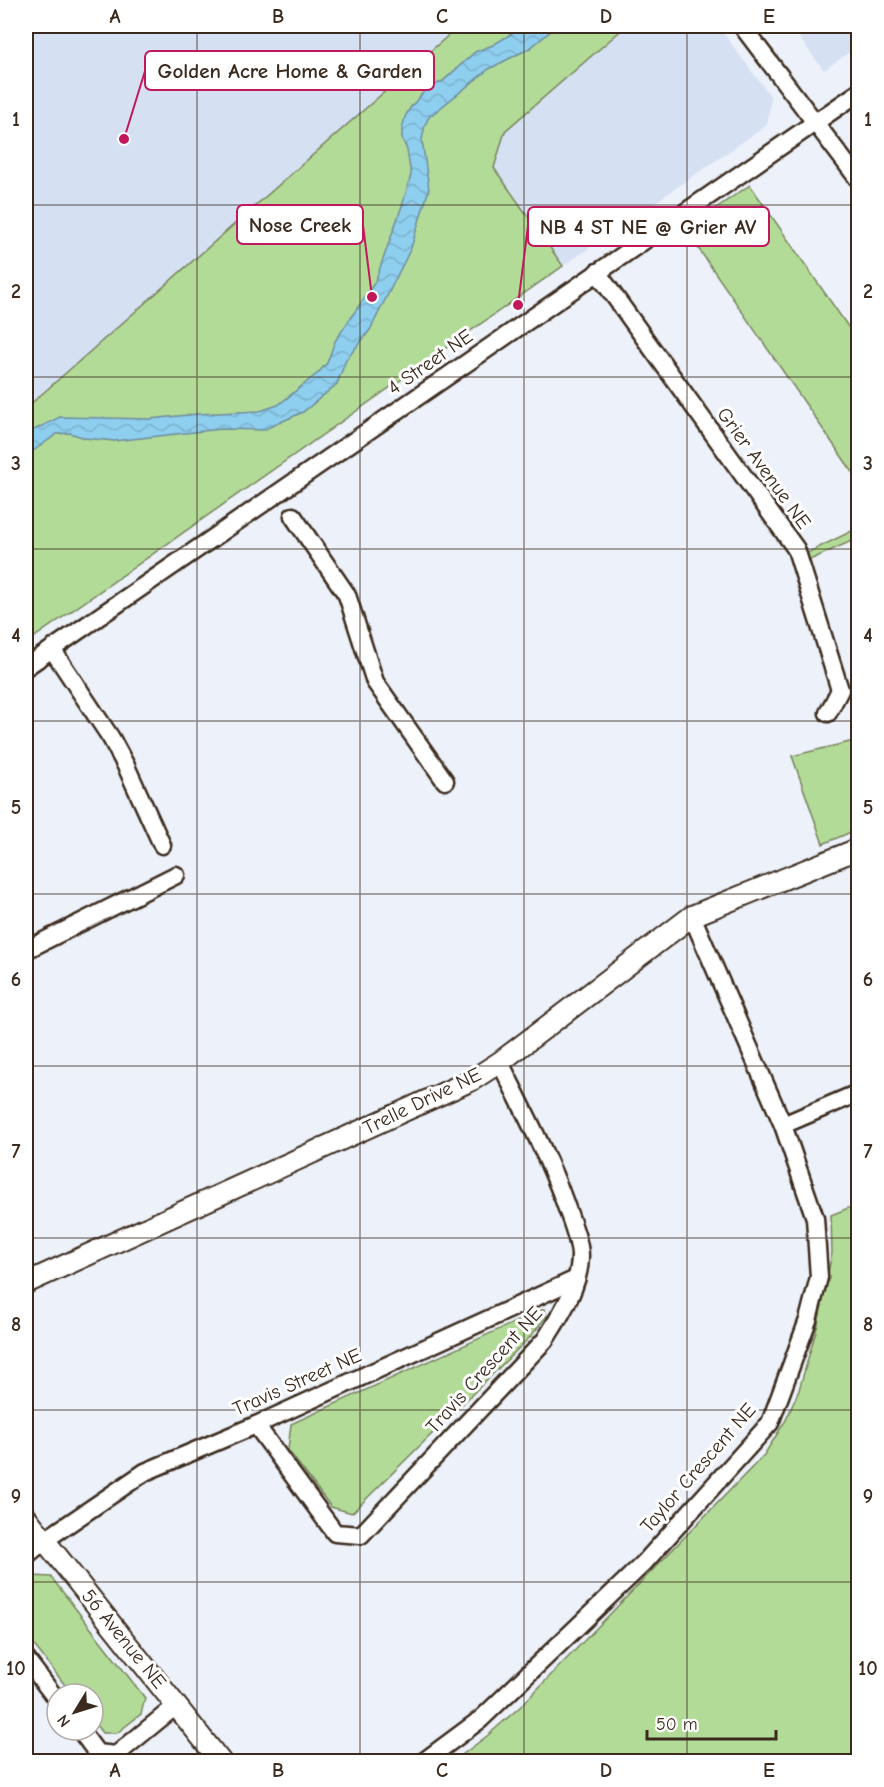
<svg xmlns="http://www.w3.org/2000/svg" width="884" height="1787" font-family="'Comic Neue',sans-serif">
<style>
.built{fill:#d5e0f3}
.park{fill:#b3db98;stroke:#77825b;stroke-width:1.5}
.water{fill:url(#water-waves);stroke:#6d8c9b;stroke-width:1.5}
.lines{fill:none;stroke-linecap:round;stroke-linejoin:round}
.minor-casing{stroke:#3b2a1e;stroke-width:21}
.tertiary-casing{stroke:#3b2a1e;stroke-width:24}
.minor{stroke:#fff;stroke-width:16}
.tertiary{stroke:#fff;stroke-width:20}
.grid{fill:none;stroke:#3b2a1e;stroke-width:1.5;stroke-opacity:0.55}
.labels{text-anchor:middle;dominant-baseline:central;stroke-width:6;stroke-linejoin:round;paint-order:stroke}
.street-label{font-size:20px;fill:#3b2a1e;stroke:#fff}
.leader{fill:none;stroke:#c2185b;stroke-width:2}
.callout-dot{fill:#c2185b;stroke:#fff;stroke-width:2}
.callout{fill:#fff;stroke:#c2185b;stroke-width:2}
.callout-label{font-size:21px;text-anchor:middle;font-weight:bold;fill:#3b2a1e}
.neatline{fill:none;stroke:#3b2a1e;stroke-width:2}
.grid-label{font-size:20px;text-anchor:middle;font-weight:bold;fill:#3b2a1e}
</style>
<defs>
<pattern id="water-waves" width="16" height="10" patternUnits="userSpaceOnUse" patternTransform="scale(1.5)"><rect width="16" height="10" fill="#8eceef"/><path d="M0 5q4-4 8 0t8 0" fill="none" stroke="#7bb1cc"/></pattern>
</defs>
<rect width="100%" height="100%" fill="#ecf1fa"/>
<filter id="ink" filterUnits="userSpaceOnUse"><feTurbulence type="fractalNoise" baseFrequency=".0167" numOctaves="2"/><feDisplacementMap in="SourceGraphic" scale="12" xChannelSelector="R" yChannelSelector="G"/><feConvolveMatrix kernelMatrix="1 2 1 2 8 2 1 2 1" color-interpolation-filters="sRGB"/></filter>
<g filter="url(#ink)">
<g class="built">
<polygon points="26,26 459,26 26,408"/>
<polygon points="627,26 718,26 771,97 767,125 563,266 494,168 505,131"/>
<polygon points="790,26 858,26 858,46 824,70"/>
</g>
<g class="park">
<polygon points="459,26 626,26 505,131 494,168 563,266 26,643 26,408"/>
<polygon points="750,185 858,341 858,480 685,229"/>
<polygon points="858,528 858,538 810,560 807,553"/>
<polygon points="858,740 858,829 823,844 792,756"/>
<polygon points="858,1204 858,1761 454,1761 487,1736 521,1706 764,1455 786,1420 799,1390 818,1324 832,1253 831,1215"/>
<polygon points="544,1309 547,1316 531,1336 352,1513 331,1507 288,1450 291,1424"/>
<polygon points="31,1576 51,1577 145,1698 141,1714 117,1733 102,1733 93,1721 93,1694 72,1694 26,1635 26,1581"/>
</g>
<polygon class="water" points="524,26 557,26 530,48 489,69 429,117 425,125 422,140 429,189 411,248 370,330 346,360 337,384 303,412 263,430 221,429 114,441 85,438 70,433 57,434 26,456 26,434 60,417 150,419 197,414 260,411 278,405 318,373 327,363 335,341 375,282 403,203 411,175 407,150 402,138 402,129 405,117 410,108 426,89 443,81 475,52 493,45"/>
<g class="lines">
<g class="minor-casing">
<g id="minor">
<polyline points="742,26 858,179"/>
<polyline points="597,272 796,549 840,690 828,713"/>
<polyline points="293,516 347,595 375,682 445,781"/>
<polyline points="52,649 111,738 126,766 162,845"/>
<polyline points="26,667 858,93"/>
<polyline points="26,950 176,875"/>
<polyline points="783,1125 858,1093"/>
<path d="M256,1425l79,108 26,2 184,-195c15,-24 35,-54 35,-84 0,-15 -10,-38 -15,-53 -18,-49 -42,-94 -65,-141"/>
<polyline points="26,1556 45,1540 145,1472 256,1425 576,1279"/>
<polyline points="26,1659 57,1700"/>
<polyline points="80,1730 97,1753 116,1755 177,1705"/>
<polyline points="423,1762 481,1719 644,1563 770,1423 808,1320 819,1277 815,1218 783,1125 692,916"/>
</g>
</g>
<g class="tertiary-casing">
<g id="tertiary">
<polyline points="26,1283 472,1080 500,1062 692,916 858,849"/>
<polyline points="26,1517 221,1762"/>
</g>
</g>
<use href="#minor" class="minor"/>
<use href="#tertiary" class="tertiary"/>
</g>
</g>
<path class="grid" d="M197,26v1736M360,26v1736M524,26v1736M687,26v1736M26,205h832M26,377h832M26,549h832M26,721h832M26,894h832M26,1066h832M26,1238h832M26,1410h832M26,1582h832"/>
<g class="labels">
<g class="street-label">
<text transform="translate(430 362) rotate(-35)">4 Street NE</text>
<text transform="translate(764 468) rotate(54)">Grier Avenue NE</text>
<text transform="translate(422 1101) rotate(-26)">Trelle Drive NE</text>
<text transform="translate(484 1370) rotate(-48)">Travis Crescent NE</text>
<text transform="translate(297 1382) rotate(-24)">Travis Street NE</text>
<text transform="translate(698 1468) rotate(-49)">Taylor Crescent NE</text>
<text transform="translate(124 1639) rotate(51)">56 Avenue NE</text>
</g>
</g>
<path class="leader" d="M124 139L145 71M372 297L363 225M518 305L528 226"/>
<g class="callout-dot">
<circle cx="124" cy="139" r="6"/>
<circle cx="372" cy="297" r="6"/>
<circle cx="518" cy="305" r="6"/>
</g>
<g class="callout">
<rect x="145" y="51" width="289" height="39" rx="6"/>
<rect x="237" y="205" width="126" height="39" rx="6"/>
<rect x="528" y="207" width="241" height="39" rx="6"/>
</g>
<g class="callout-label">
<text x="290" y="78">Golden Acre Home &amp; Garden</text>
<text x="300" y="232">Nose Creek</text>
<text x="648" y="234">NB 4 ST NE @ Grier AV</text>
</g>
<rect width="884" height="1787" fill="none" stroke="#fff" stroke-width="66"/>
<g transform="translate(75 1712) rotate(232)"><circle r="28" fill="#ffffff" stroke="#b1aaa5" stroke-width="1.5"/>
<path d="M0-4.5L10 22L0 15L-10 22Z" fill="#3b2a1e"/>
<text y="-9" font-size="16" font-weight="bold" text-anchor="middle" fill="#3b2a1e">N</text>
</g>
<path d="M647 1730v9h129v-9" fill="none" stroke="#3b2a1e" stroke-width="3"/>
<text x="656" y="1730" font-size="18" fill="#3b2a1e" stroke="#ffffff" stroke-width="4.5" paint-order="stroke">50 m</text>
<rect x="33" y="33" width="818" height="1721" class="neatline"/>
<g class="grid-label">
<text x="115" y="23">A</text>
<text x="278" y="23">B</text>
<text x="442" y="23">C</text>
<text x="606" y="23">D</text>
<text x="769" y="23">E</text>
<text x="16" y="126">1</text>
<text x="868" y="126">1</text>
<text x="16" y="298">2</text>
<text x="868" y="298">2</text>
<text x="16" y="470">3</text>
<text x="868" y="470">3</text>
<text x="16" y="642">4</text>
<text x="868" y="642">4</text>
<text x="16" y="814">5</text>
<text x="868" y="814">5</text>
<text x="16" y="986">6</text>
<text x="868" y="986">6</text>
<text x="16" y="1158">7</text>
<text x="868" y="1158">7</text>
<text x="16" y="1331">8</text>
<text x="868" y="1331">8</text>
<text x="16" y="1503">9</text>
<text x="868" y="1503">9</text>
<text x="16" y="1675">10</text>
<text x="868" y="1675">10</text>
<text x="115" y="1777">A</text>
<text x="278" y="1777">B</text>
<text x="442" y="1777">C</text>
<text x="606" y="1777">D</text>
<text x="769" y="1777">E</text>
</g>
</svg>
